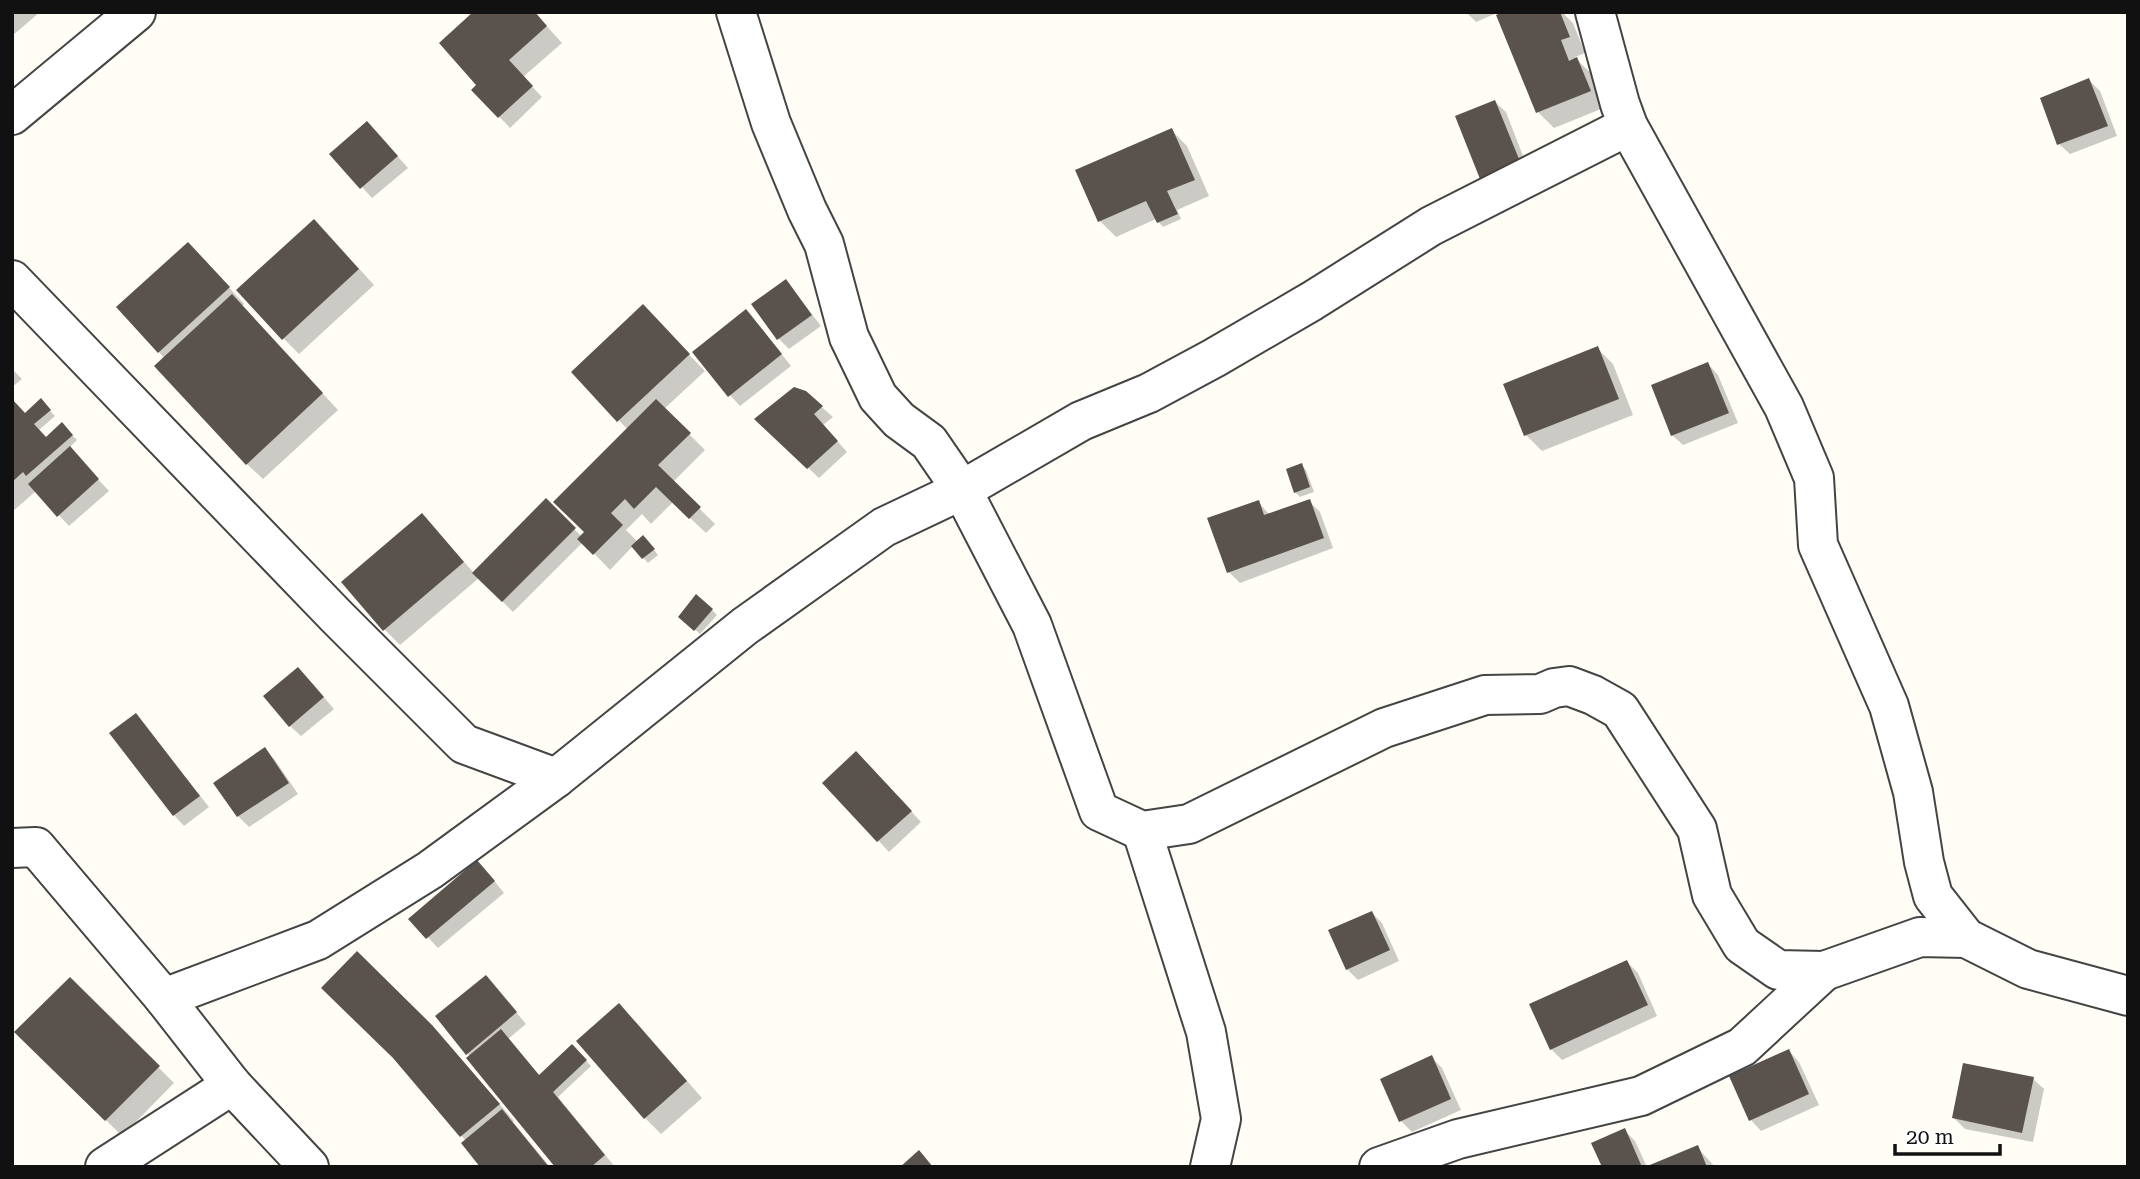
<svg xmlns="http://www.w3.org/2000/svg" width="2140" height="1179" font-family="'Roboto Serif',serif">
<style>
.shadow{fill:#0003}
.building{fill:#5a524d}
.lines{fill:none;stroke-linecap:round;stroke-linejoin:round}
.minor-casing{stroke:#444;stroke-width:42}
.minor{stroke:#fff;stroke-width:38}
</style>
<rect width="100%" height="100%" fill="#fffdf5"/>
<g class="shadow">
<polygon points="12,12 40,12 12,36"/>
<polygon points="534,12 562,43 523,77 542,97 510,128 474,90"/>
<polygon points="1466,12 1562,12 1573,23 1585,53 1575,57 1576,59 1593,75 1606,107 1554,128 1538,112 1497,13 1476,22"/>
<polygon points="2089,80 2100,91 2117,136 2070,154 2059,144"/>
<polygon points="1495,102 1506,112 1530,174 1492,189 1482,178"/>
<polygon points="1171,130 1187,146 1209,196 1177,210 1181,219 1163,227 1156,219 1116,237 1100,221"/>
<polygon points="378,134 408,168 372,198 332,154"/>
<polygon points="330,237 374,285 299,354 283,338"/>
<polygon points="204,260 244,304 242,306 338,410 263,479 247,464 159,352"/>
<polygon points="786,281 821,326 789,349 779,339"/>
<polygon points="756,322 791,366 740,406 730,395"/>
<polygon points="658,323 705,371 664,409 705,450 673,482 715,524 706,533 673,502 651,524 642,514 626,530 638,542 648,542 658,555 648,563 633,546 610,570 583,542 513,612 479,578 400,645 384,629 422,515 474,573 546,500 582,537 586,532 628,430 573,372"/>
<polygon points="1597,348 1613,364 1633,415 1542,451 1526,435 1505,385"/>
<polygon points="1708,364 1718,375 1738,423 1683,445 1672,435"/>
<polygon points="12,369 22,379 12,387"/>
<polygon points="806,393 833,417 823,425 847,452 819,478 767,429"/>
<polygon points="12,400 25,415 41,401 55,416 39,430 46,438 62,425 77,440 69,448 109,491 69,526 36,491 12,512"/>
<polygon points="1301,465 1306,470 1314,492 1300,497 1295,492"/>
<polygon points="1309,501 1320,512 1333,548 1240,583 1229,572 1258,502 1270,515"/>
<polygon points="712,610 717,615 700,634 685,621"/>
<polygon points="308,679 334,709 301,736 290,726"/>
<polygon points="136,715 209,807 184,826 174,815"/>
<polygon points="265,749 275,760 298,794 249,827 238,816 215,783"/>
<polygon points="867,763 921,822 889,852 825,783"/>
<polygon points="488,873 504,893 438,948 411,919"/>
<polygon points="1372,913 1382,923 1399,961 1358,980 1347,969"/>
<polygon points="357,954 447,1043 514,1121 513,1122 550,1167 482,1167 466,1141 396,1060"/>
<polygon points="1627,962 1638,973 1657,1016 1562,1060 1551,1049"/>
<polygon points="70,979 174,1083 122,1136 17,1032"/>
<polygon points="496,988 526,1024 508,1039 540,1076 572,1046 591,1066 558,1097 615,1167 558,1167 467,1053"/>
<polygon points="635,1021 702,1098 661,1134 645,1118"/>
<polygon points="1789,1051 1799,1062 1819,1105 1761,1131 1751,1120"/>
<polygon points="1431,1057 1442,1068 1461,1110 1412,1132 1401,1121"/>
<polygon points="2033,1079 2044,1089 2033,1142 1965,1129 1954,1118"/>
<polygon points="1624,1130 1635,1141 1647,1167 1604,1167"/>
<polygon points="1697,1147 1715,1167 1651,1167"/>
</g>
<g class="building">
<polygon points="473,12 535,12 547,26 509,60 533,86 498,118 471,90 476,85 439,43"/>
<polygon points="1503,12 1560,12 1570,37 1561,40 1569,61 1577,57 1591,91 1536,113 1496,15"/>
<polygon points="2089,78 2108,126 2057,145 2040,98"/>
<polygon points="1495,100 1521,164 1480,179 1455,116"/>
<polygon points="367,121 398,156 360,189 329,154"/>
<polygon points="1172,128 1195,180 1167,191 1178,214 1157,223 1146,201 1098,222 1075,170"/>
<polygon points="314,219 359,269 282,340 236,290"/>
<polygon points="188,242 230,287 158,353 116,307"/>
<polygon points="786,279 812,315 777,340 751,304"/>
<polygon points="232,294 323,393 246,465 154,366"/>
<polygon points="643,304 690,354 617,422 571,372"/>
<polygon points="746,309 782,354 728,397 692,352"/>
<polygon points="1598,346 1619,399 1524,436 1503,384"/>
<polygon points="1708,362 1729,413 1671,436 1651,385"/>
<polygon points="794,387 806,391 823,406 814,414 838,441 807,469 754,419"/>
<polygon points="41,398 51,410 34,424 46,437 62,422 73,435 26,476 23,472 12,482 12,399 25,413"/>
<polygon points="656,399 691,433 658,465 701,507 689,519 656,487 634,509 625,499 611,513 623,525 593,555 577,539 584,532 553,502"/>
<polygon points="70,446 99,479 57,517 28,484"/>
<polygon points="1302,463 1310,487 1294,493 1286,469"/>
<polygon points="546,498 576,528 502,602 472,573"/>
<polygon points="1310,499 1324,538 1227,573 1207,518 1259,500 1264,515"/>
<polygon points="422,513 464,562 383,631 341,582"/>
<polygon points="643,535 655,549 642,559 631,546"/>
<polygon points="696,594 713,609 694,631 678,617"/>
<polygon points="298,667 324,697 289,727 263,696"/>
<polygon points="136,713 200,796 173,816 109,733"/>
<polygon points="265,747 289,783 237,817 213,783"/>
<polygon points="856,751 912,811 877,842 822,783"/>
<polygon points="477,860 495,881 426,939 408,919"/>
<polygon points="1372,911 1390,950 1346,970 1328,930"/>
<polygon points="357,951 432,1025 500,1104 460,1137 393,1058 321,988"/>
<polygon points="1627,960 1648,1005 1550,1050 1529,1004"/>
<polygon points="486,975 517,1012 466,1055 435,1016"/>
<polygon points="70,977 160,1066 105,1121 14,1032"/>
<polygon points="619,1003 687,1081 644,1119 576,1041"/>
<polygon points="501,1029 539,1075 572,1044 587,1060 553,1092 605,1155 591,1167 555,1167 466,1058"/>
<polygon points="1789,1049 1809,1094 1749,1121 1729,1076"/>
<polygon points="1432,1055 1451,1099 1399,1122 1380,1079"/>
<polygon points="1963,1063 2034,1077 2022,1133 1952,1118"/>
<polygon points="502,1109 549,1167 480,1167 461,1143"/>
<polygon points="1625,1128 1642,1167 1602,1167 1591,1143"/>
<polygon points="1698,1145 1707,1167 1645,1167"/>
<polygon points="919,1150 933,1167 900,1167"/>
</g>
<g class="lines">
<g class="minor-casing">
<g id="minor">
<polyline points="736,12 771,123 807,210 824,244 849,337 878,397 899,420 929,442 962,490 1032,625 1099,811 1142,831 1189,824 1384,728 1485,695 1540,694 1554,688 1569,686 1593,695 1620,710 1697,829 1712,895 1742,945 1778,970 1824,971 1920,937 1966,938 2028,969 2128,996"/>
<polyline points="1595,12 1620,104 1628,126 1784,407 1814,478 1818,545 1889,706 1913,792 1924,862 1933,896 1966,938"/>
<polyline points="12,115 136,12"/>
<polyline points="12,280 336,616 464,744 556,778"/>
<polyline points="1142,831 1206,1032 1221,1119 1210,1167"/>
<polyline points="12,848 36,847 164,998 232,1085 309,1167"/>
<polyline points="164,998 318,940 430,870 556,778 745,626 884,527 962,490 1081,421 1149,393 1214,358 1312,301 1431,226 1628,126"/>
<polyline points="105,1167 232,1085"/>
<polyline points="1379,1167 1458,1139 1641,1096 1742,1047 1824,971"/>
</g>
</g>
<use href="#minor" class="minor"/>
</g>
<rect width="2140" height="1179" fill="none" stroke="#111111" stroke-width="28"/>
<path d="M1895 1144v10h105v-10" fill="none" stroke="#111111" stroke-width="3.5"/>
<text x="1906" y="1144" font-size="21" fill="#111111" stroke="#ffffff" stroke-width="5" paint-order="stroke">20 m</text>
</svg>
